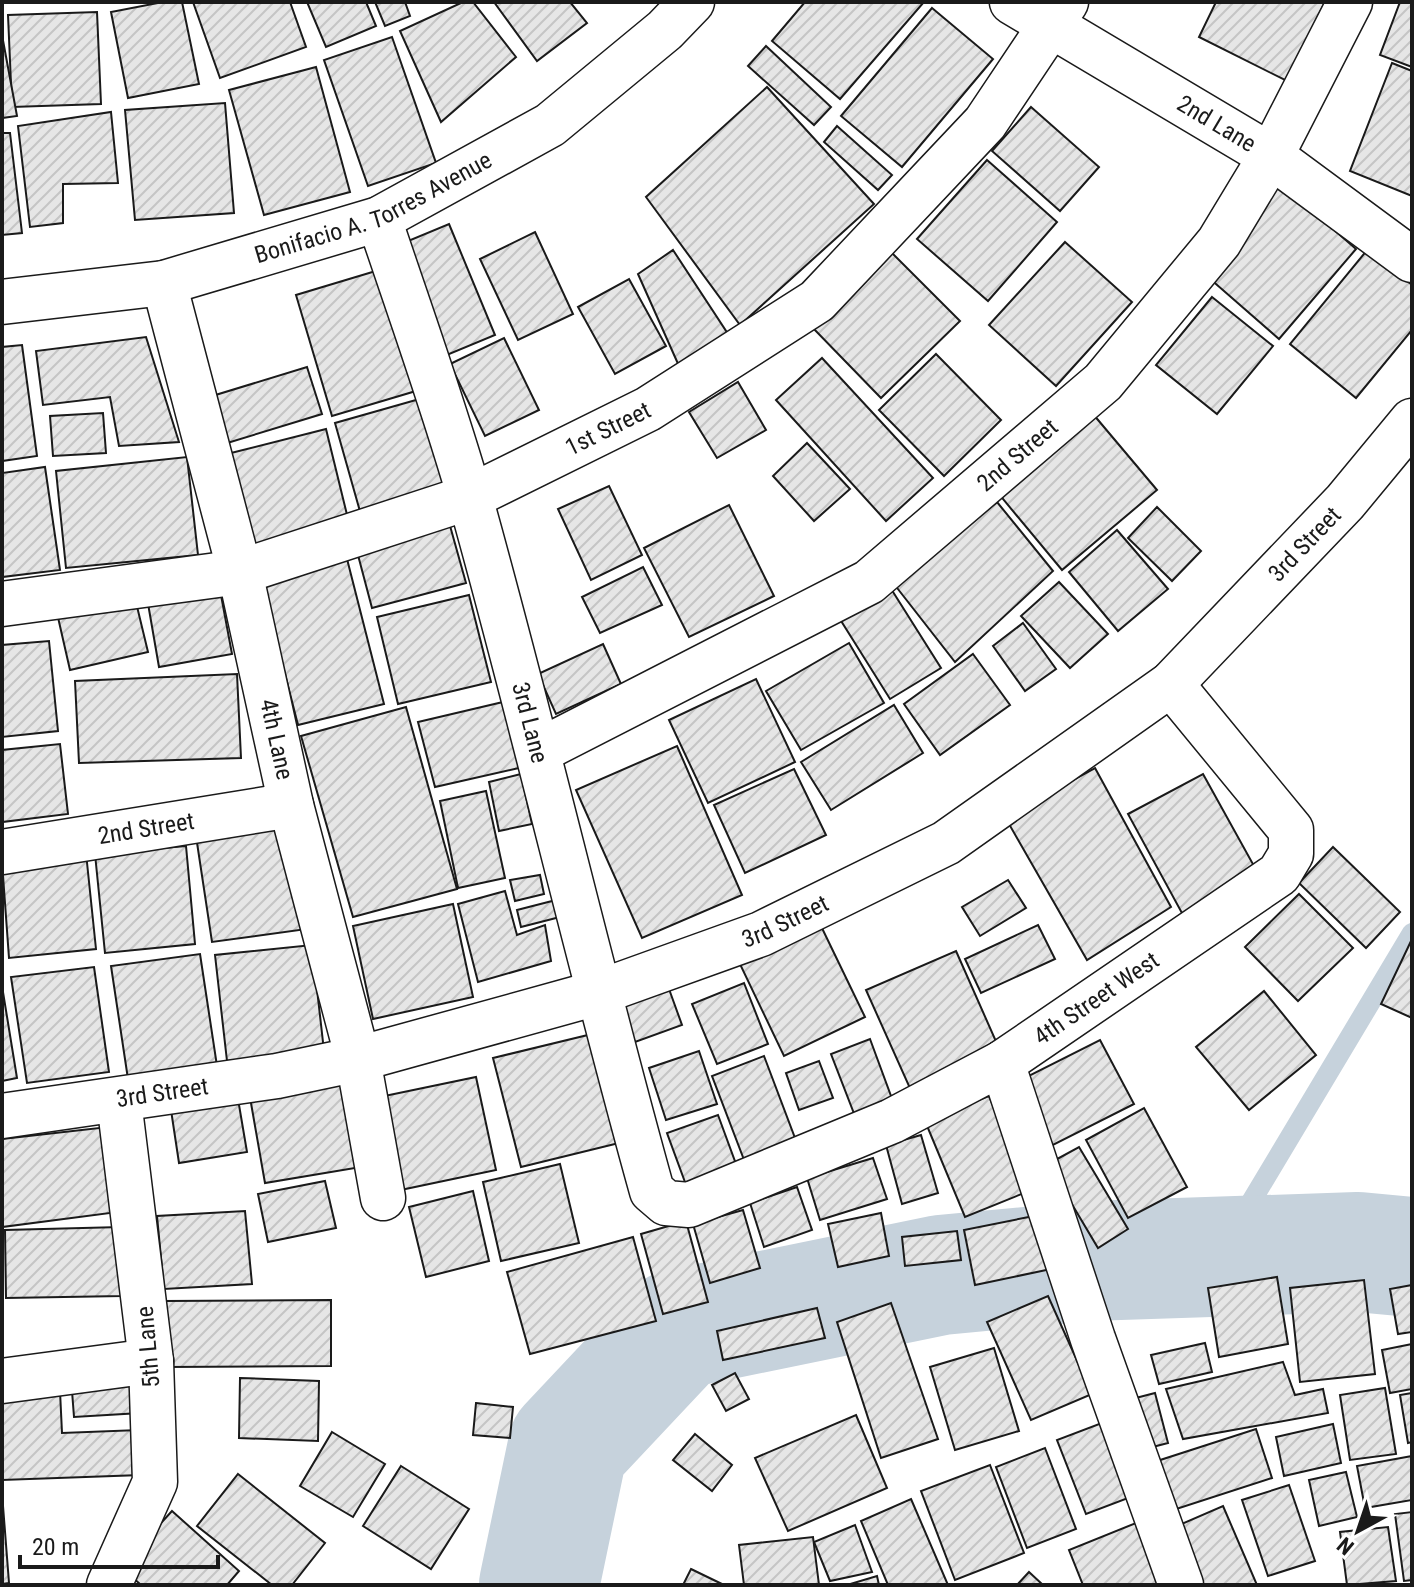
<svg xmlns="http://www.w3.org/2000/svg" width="1414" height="1587" font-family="'Roboto Condensed',sans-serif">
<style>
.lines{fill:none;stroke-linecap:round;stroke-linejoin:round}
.stream{stroke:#c6d2dc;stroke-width:20}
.river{stroke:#c6d2dc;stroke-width:120}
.building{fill:url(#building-hatch);stroke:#1a1a1a;stroke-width:2}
.minor-casing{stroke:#1a1a1a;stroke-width:47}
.minor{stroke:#fff;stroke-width:44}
.labels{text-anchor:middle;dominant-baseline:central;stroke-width:6;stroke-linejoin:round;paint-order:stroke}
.street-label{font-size:24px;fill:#1a1a1a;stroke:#fff}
</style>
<defs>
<pattern id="building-hatch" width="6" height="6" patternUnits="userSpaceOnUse" patternTransform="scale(2)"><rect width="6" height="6" fill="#e6e6e6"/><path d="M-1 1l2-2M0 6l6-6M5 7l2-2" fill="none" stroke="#c5c5c5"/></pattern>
</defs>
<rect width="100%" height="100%" fill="#fff"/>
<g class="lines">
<polyline class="stream" points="1205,1257 1236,1227 1412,933"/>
<polyline class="river" points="539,1585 568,1446 678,1329 941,1275 1089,1261 1358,1252 1412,1257"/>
</g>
<g class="building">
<polygon points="163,2 182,2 199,84 128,98 111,12"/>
<polygon points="193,2 290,2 306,47 220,78"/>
<polygon points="307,2 366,2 376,26 326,47"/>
<polygon points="375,2 405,2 410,16 385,26"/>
<polygon points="463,2 473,2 516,57 441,122 400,31"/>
<polygon points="494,2 570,2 587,23 537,61"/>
<polygon points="805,2 924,2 840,99 772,41"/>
<polygon points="1216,2 1325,2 1287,81 1199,37"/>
<polygon points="1400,2 1412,2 1412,67 1380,55"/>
<polygon points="932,8 993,59 902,167 841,116"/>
<polygon points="97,12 101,104 12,107 8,15"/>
<polygon points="2,35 17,116 2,118"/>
<polygon points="392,37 436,163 368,186 324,60"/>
<polygon points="766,46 831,107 814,125 748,66"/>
<polygon points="1392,63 1412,71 1412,196 1350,171"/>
<polygon points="316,67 350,192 264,215 229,90"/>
<polygon points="767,87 874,204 740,325 646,197"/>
<polygon points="225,103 234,213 135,220 125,110"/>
<polygon points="1031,107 1099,167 1060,211 992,151"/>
<polygon points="111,112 118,183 63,184 63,223 30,227 18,126"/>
<polygon points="837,126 892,175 878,190 824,142"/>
<polygon points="2,133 10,133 22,233 2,235"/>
<polygon points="987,160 1057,222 988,301 917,239"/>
<polygon points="1279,182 1356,249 1279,339 1201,271"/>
<polygon points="449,224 495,335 442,357 396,246"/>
<polygon points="535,232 573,314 518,340 480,259"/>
<polygon points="1065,242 1132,302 1056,386 989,325"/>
<polygon points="888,249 960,321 881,398 811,326"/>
<polygon points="1368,249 1412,285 1412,330 1356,398 1290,344"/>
<polygon points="673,250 730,337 679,366 638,274"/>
<polygon points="389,267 426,388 332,416 296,295"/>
<polygon points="629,279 666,346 615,374 578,307"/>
<polygon points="1212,297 1273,346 1217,414 1156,365"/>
<polygon points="146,337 179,442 119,446 110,397 43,405 36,351"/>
<polygon points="504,338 539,410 485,436 450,364"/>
<polygon points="22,345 37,456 2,461 2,347"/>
<polygon points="936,354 1001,420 944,476 879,410"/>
<polygon points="822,358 933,478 886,521 776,400"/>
<polygon points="307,367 322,414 224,444 209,397"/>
<polygon points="738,382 766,430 717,458 689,412"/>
<polygon points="423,398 451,498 363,522 335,423"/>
<polygon points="103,413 106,453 53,456 50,416"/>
<polygon points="1093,414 1157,490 1062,570 998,493"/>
<polygon points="326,429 350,527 257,561 223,455"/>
<polygon points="807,443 850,489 814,521 773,476"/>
<polygon points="187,457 198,555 66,568 56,471"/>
<polygon points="45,467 60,570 2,577 2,473"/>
<polygon points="609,486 642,555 591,580 558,509"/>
<polygon points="997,502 1053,571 955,662 894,584"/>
<polygon points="729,505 774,596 689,637 644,548"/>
<polygon points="1157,507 1201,551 1172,581 1128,538"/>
<polygon points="447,515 466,583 372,608 354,540"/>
<polygon points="1117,530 1168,589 1118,631 1069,572"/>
<polygon points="346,555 384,704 298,725 260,576"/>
<polygon points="643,567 662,605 600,633 582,597"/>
<polygon points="218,579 232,654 159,667 146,592"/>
<polygon points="1059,582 1108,634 1070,668 1021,616"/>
<polygon points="888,584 941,668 890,699 838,616"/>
<polygon points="134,594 148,652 70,670 57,613"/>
<polygon points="469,595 491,682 398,704 377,617"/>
<polygon points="1023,623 1056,669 1025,691 993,646"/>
<polygon points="49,641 58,731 2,737 2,645"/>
<polygon points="849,643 884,703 801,750 766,691"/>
<polygon points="603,644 621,684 556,714 538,674"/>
<polygon points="973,654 1010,705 940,755 904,704"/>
<polygon points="237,674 241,758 79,763 75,681"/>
<polygon points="756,679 795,762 708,803 669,720"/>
<polygon points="503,702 519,768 435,787 418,722"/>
<polygon points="894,705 923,753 831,810 801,762"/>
<polygon points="406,707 457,889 353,917 301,736"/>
<polygon points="60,744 68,814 2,822 2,750"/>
<polygon points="677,746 742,895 642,938 576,790"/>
<polygon points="1095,768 1171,907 1087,960 1005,817"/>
<polygon points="794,769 826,835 745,873 714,805"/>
<polygon points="521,774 532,824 499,831 489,782"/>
<polygon points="1203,774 1259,875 1183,915 1128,814"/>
<polygon points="486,791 505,878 458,888 440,801"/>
<polygon points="291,823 307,929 212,942 196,836"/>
<polygon points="186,846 195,944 105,953 95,854"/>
<polygon points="1333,847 1400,912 1366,948 1299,883"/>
<polygon points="86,853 96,949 9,958 2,862"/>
<polygon points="540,875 544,894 515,901 510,880"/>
<polygon points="1008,880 1026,908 980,936 962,907"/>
<polygon points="505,891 517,935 545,925 551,961 478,982 458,904"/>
<polygon points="1299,894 1353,948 1298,1001 1245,947"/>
<polygon points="556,900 560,917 521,927 517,910"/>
<polygon points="453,904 473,997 373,1019 353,926"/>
<polygon points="820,924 865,1017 784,1056 739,962"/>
<polygon points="1038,925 1055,959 981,993 965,959"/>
<polygon points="1412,939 1412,1018 1381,1004"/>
<polygon points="312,945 324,1051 227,1061 215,955"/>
<polygon points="956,951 1002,1055 913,1095 866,990"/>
<polygon points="200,954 217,1066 128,1079 111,966"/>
<polygon points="94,967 109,1072 27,1083 11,977"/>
<polygon points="744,983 768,1044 717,1064 692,1004"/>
<polygon points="2,986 17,1078 2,1081"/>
<polygon points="669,989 682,1025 635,1042 621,1006"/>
<polygon points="1264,991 1316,1055 1249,1110 1196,1047"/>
<polygon points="592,1034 619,1143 521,1167 493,1058"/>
<polygon points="870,1039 898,1115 860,1129 831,1054"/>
<polygon points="1100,1040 1134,1104 1043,1150 1009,1086"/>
<polygon points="699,1051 717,1104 666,1120 649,1068"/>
<polygon points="764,1056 798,1146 746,1165 712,1076"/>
<polygon points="819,1061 833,1098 799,1110 786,1073"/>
<polygon points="355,1068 373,1165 265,1183 248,1086"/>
<polygon points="476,1077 496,1170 391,1192 370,1099"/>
<polygon points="989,1096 1029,1191 965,1217 925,1121"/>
<polygon points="238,1099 247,1152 179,1163 171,1110"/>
<polygon points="1144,1108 1187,1187 1128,1218 1086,1140"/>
<polygon points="718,1115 740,1175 689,1193 667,1133"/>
<polygon points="108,1127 118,1212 2,1227 2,1139"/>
<polygon points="921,1135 938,1193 902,1204 886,1145"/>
<polygon points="1079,1147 1128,1229 1098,1248 1048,1164"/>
<polygon points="873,1158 887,1199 820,1220 807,1178"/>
<polygon points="560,1164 579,1243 501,1261 483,1182"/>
<polygon points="325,1181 336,1228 268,1242 258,1194"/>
<polygon points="797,1187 812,1230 764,1247 750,1203"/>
<polygon points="473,1191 489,1261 426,1277 409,1207"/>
<polygon points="743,1210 760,1268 710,1283 693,1224"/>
<polygon points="245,1211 252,1284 164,1289 157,1216"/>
<polygon points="881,1213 889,1256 838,1267 828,1224"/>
<polygon points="1039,1215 1051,1269 975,1285 964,1230"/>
<polygon points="686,1221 708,1302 663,1314 641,1234"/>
<polygon points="121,1227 122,1296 6,1298 5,1230"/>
<polygon points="957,1231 961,1260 905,1266 902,1237"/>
<polygon points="633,1237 656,1321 530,1354 507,1272"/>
<polygon points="1277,1277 1288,1344 1219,1357 1208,1288"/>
<polygon points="1364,1280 1375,1374 1300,1382 1290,1288"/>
<polygon points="1412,1285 1412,1332 1398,1334 1390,1289"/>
<polygon points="1048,1296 1092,1394 1031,1420 987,1322"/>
<polygon points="331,1300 331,1366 165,1367 164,1301"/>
<polygon points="891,1303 938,1439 881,1458 837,1322"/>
<polygon points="817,1308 825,1338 723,1360 717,1331"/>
<polygon points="1205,1343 1212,1372 1159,1384 1151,1355"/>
<polygon points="1412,1344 1412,1389 1390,1393 1382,1350"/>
<polygon points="994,1348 1019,1431 955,1450 930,1367"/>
<polygon points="1283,1362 1295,1395 1323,1389 1328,1413 1183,1439 1166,1389"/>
<polygon points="735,1373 749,1399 726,1411 712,1385"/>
<polygon points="137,1375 140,1413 74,1417 71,1378"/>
<polygon points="240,1378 319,1381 318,1441 239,1438"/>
<polygon points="1385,1388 1396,1454 1350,1460 1340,1395"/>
<polygon points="60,1391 62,1433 139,1430 141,1475 2,1480 2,1393"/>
<polygon points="1155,1393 1168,1443 1141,1450 1128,1400"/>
<polygon points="1412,1393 1412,1442 1408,1443 1400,1395"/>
<polygon points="476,1403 513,1407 510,1438 473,1435"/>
<polygon points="856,1415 887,1488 788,1531 755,1458"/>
<polygon points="1115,1418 1144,1492 1086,1514 1057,1440"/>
<polygon points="1333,1424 1341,1463 1284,1476 1276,1437"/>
<polygon points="1256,1429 1272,1478 1167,1512 1151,1463"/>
<polygon points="332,1432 385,1464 353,1517 300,1486"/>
<polygon points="695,1434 732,1465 712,1491 673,1460"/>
<polygon points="1045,1448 1076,1529 1027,1548 996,1467"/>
<polygon points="1412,1456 1412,1500 1365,1508 1357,1466"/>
<polygon points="990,1465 1024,1553 955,1580 921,1491"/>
<polygon points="401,1466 469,1509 431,1569 363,1526"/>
<polygon points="1346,1472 1357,1517 1319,1526 1309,1480"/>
<polygon points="238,1474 325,1543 292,1585 272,1585 197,1526"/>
<polygon points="1289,1485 1315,1561 1268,1576 1242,1500"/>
<polygon points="2,1493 9,1583 2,1584"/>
<polygon points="911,1499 948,1585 888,1585 861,1521"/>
<polygon points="1223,1506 1257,1585 1202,1585 1177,1526"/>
<polygon points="172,1511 239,1571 227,1585 141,1585 121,1567"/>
<polygon points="1412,1512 1412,1580 1404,1581 1395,1514"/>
<polygon points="1141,1521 1161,1585 1083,1585 1069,1550"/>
<polygon points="855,1525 872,1572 830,1581 814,1542"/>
<polygon points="1388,1527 1396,1581 1347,1585 1340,1532"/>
<polygon points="813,1537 819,1585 744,1585 739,1545"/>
<polygon points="691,1569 724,1585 683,1585"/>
<polygon points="1029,1572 1043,1585 1017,1585"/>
<polygon points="877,1576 879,1585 847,1585"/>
</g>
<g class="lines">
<g class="minor-casing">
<g id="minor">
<path id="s1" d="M1012,2l259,154 141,104"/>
<path id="s2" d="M379,219c31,93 65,187 92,282 64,229 117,461 181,690l14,12 23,2 203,-84 110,-58 277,-189 12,-20v-24l-120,-146"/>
<path id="s3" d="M164,283l76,289 51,233 67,254 25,139"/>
<path id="s4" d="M2,302l162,-19 215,-64 171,-94 115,-95 27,-28"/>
<path id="s5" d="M2,604l238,-32 230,-75 178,-88 169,-108 168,-178 81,-121"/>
<path id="s6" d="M539,751l330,-169 234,-200 116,-140 52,-86 79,-154"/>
<path id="s7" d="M2,852l289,-47"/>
<polyline points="1002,1063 1093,1339 1181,1585"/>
<path id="s8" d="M2,1116l275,-40 81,-17 239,-66 164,-59 185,-91 225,-159 174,-182 67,-81"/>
<polyline points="2,1381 151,1361"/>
<polyline points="109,1585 155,1482 151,1361 119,1101"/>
</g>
</g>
<use href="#minor" class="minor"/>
</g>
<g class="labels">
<g class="street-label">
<text stroke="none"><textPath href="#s1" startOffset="238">2nd Lane</textPath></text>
<text stroke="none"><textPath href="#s4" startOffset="386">Bonifacio A. Torres Avenue</textPath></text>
<text stroke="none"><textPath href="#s5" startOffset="636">1st Street</textPath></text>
<text stroke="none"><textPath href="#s6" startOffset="566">2nd Street</textPath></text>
<text stroke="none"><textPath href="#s8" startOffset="1458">3rd Street</textPath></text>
<text stroke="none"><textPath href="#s2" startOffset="526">3rd Lane</textPath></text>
<text stroke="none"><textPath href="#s3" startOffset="470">4th Lane</textPath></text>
<text stroke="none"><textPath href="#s7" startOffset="146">2nd Street</textPath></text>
<text stroke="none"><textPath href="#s8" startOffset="810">3rd Street</textPath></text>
<text stroke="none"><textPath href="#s2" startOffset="1510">4th Street West</textPath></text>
<text stroke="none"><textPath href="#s8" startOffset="162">3rd Street</textPath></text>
<text transform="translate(148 1347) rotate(-95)">5th Lane</text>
</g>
</g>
<rect width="1414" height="1587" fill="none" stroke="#1a1a1a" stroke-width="8"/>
<g transform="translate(1358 1531) rotate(220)" stroke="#ffffff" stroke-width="6" paint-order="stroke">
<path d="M0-6L14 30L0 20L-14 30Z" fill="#1a1a1a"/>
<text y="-12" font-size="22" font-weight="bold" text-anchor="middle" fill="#1a1a1a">N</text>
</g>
<path d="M20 1555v12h198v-12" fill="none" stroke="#1a1a1a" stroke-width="4"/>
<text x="32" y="1555" font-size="24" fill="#1a1a1a" stroke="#ffffff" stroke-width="6" paint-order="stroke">20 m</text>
</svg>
